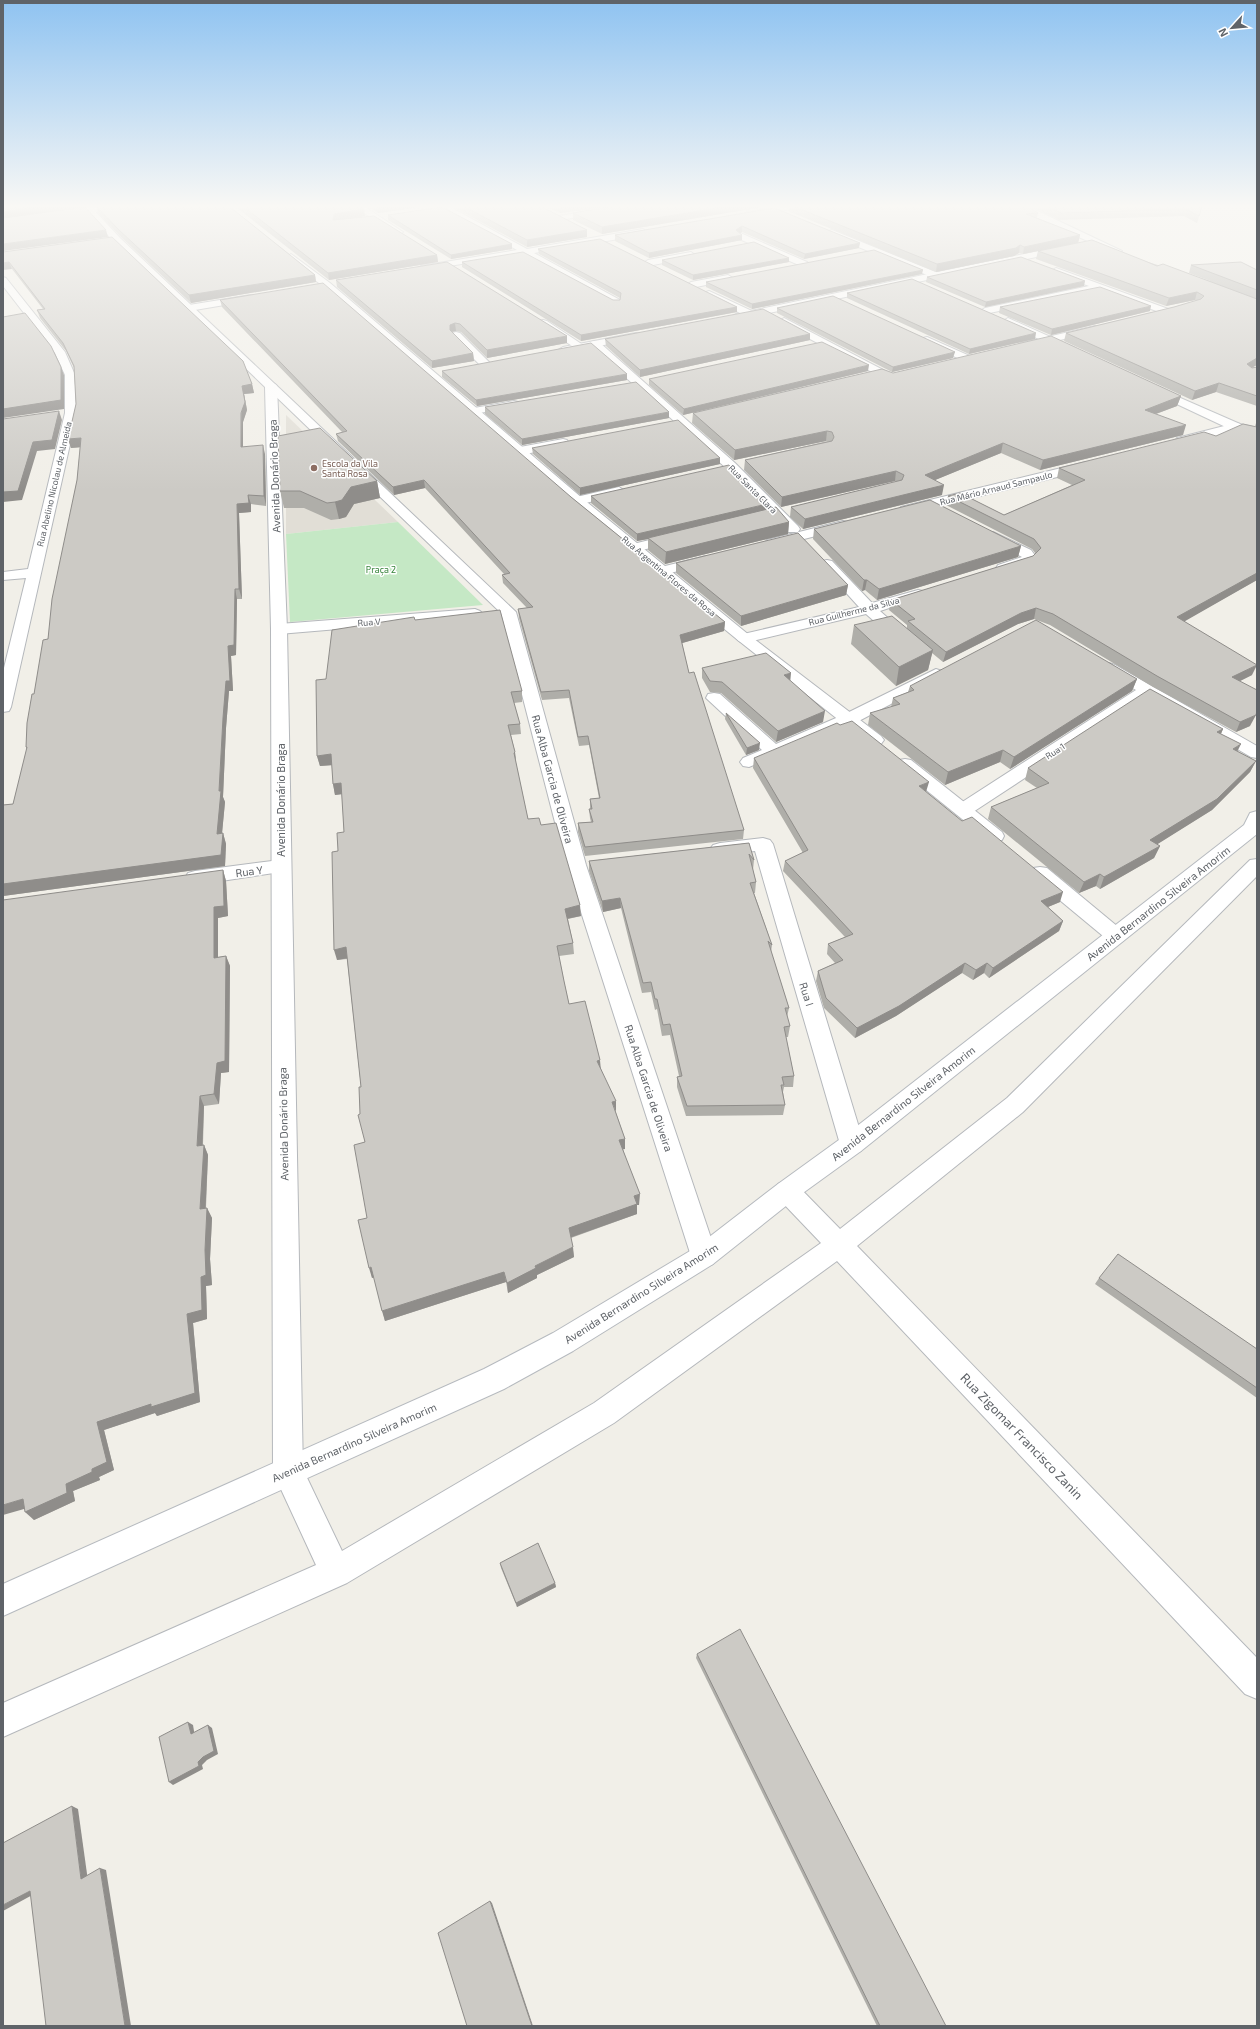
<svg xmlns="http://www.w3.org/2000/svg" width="1260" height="2029" font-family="'Exo 2',sans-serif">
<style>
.education{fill:#e1ded6}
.green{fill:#c5e8c5}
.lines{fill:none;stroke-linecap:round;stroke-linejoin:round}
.minor-casing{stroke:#b5b8bc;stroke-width:2}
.tertiary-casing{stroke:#b5b8bc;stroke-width:2}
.secondary-casing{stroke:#b6babf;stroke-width:2}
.minor{fill:#fff;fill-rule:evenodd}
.tertiary{fill:#fff;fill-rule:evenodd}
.secondary{fill:#fff;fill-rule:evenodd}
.wall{fill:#afaea9}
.shaded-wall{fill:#8f8d8a}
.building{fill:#cccac5;stroke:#8f8d8a}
.education-dot{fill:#8d6e63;stroke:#fff;stroke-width:1.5}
.labels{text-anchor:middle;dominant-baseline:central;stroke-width:3;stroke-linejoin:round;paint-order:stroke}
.far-education-label{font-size:9px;fill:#785e54;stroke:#fff;text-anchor:start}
.far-street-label{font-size:9px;fill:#5f6368;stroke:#fff}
.far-park-label{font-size:9px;fill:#348238;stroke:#fff}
.street-label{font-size:11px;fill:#5f6368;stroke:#fff}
.near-street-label{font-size:13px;fill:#5f6368;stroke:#fff}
</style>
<rect width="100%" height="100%" fill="#f1efe8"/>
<polygon class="education" points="286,415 398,522 286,534"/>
<polygon class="green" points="398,522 483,605 290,622 286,534"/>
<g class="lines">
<g class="minor-casing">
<g id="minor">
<polygon points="98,207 119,207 115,209 64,216 60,214 64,212"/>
<polygon points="355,207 365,207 403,232 399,235 396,234"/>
<polygon points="440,207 450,207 527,249 643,229 647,232 643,235 534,253 620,300 622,302 617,305 524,254 418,271 416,269 421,266 517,250"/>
<polygon points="615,207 634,207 630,209 559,220 555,218 559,216"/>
<polygon points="777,207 796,207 792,209 748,216 744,214 748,212"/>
<polygon points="715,222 807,262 809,264 804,267 801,266 712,227 711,225"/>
<polygon points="832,230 938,273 940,275 935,278 932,277 829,235 829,231"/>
<polygon points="691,252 695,255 694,257 648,266 643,263 648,260"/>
<polygon points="1056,268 1171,310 1173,312 1171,314 1165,314 1098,290 985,314 980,311 985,308 1089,286 1053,273 1051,271"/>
<polygon points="728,275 733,278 731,280 691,288 686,285 691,282"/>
<polygon points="3,277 6,278 65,352 75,375 77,413 11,707 9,711 3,712 3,672 26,578 3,580 3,572 28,569 65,413 65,375 55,353 3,286"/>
<polygon points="709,291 754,312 755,314 750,317 746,316 706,296 706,292"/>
<polygon points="251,295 254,296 254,300 189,311 184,308 189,305"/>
<polygon points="784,318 908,383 910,385 908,387 900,387 780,323 779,321"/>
<polygon points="543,320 547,321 586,347 581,350 577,349 539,325 538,323 539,321"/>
<polygon points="1095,326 1099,327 1100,329 1099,331 1025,348 1020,345 1021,343"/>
<polygon points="456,332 460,333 489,362 490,364 489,366 481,366 452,337 451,335 452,333"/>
<polygon points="927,337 972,357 973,359 972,361 964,361 923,342 922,340 923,338"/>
<polygon points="595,341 599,342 735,463 798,526 800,529 798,532 788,532 727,469 591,346 590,344 591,342"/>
<polygon points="271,383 275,384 516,612 586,865 717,1256 713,1264 704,1268 695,1264 691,1256 566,865 501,613 267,388 265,386"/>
<polygon points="514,401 518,402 520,404 518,406 474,414 468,411 474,408"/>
<polygon points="1236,423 1240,424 1242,427 1240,430 1181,445 1175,441 1177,438"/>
<polygon points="563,439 567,440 569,443 567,446 520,455 514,451 520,447"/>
<polygon points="1086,462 1092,466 1090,469 906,514 899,510 901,507"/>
<polygon points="619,487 625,491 624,494 577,505 570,501 572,498"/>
<polygon points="843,521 848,522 850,525 848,528 772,547 767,546 765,543 767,540"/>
<path d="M993,532l38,18 6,8c-6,9 -28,16 -39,13l-2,-3 2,-3 24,-8 -34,-18 -2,-3 2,-3z"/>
<polygon points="678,533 683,534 685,537 683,540 634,552 629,551 627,548 629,545"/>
<polygon points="706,556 711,557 713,560 711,563 662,575 657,574 655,571 657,568"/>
<polygon points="827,560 832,561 872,603 918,590 923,591 925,594 923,597 880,611 908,636 911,639 908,642 898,642 866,614 744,643 739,641 736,638 739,635 859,607 820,564 822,561"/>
<polygon points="475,609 480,611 483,614 480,617 279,634 274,632 271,629 274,626 279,624"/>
<polygon points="1109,663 1115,665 1257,746 1257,758 1251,757 1148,697 970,814 963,816 956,814 954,810 956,806 1136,690 1103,671 1101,668 1103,665"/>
<polygon points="936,669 942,671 944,674 942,677 855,723 749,767 743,766 740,762 743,758 762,750 706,698 708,694 714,693 720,694 776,744 843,715"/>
<polygon points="763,838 770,840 773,844 864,1144 861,1151 852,1154 843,1151 840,1144 755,851 720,855 713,853 710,849 713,845 720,843"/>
<polygon points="1257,859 1257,876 1023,1112 857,1246 1257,1658 1257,1699 1245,1694 837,1261 614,1423 347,1583 3,1737 3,1703 316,1565 273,1472 277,1461 288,1457 299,1461 342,1551 594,1403 821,1243 778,1198 774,1191 778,1184 787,1180 796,1184 840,1229 1007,1098 1250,860"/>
<polygon points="280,860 287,861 290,866 287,871 195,885 188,883 185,878 188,873 195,871"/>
</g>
</g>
<g class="tertiary-casing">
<g id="tertiary">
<polygon points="83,207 91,207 120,238 277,386 287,629 303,1472 299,1483 288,1487 277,1483 273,1472 271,629 265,387 114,242"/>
<polygon points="1067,245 1071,248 1070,250 736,320 731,317 736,314"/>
<polygon points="291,254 330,283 582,498 749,635 881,736 884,740 881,744 875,745 869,744 739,641 572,504 324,287 288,259 287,257"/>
<polygon points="1008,318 1075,348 1076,350 1071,353 1067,352 1004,323 1003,321"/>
<polygon points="636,333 640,334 641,336 640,338 563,353 558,350 563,347"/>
<polygon points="1153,386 1240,424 1257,428 1257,436 1232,430 1149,391 1147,389 1149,387"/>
<polygon points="905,759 911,760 1002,832 1004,836 1002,840 995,842 988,840 899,768 896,764 899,760"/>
<polygon points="1040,867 1047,868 1123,931 1126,936 1123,941 1116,943 1109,941 1033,878 1030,873 1033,868"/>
</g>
</g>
<g class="secondary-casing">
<g id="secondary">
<polygon points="1019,207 1029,207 1122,251 1118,254 1115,253 1033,217"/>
<polygon points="1257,811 1257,834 861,1151 796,1198 713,1264 573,1351 504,1389 3,1616 3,1584 484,1369 553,1333 695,1248 778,1184 843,1137 1244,825 1250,813"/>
</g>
</g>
<use href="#minor" class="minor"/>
<use href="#tertiary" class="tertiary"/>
<use href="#secondary" class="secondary"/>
</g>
<g class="wall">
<polygon points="97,207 230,207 315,275 316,282 191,303 121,237 98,213"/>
<polygon points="236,207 361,207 365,216 351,218 437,255 438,262 329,280"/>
<polygon points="368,207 420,207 378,213"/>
<polygon points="453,207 542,207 587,230 587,237 527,247"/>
<polygon points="546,207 605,207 560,213"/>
<polygon points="610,207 762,207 602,234 573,220 573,213"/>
<polygon points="789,207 1038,213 1037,218 1080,235 1078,243 1023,254 1019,253 1014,256 936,272 788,211"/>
<polygon points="1032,207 1202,207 1197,223 1184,216 1059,220"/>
<polygon points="774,208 859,248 804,259 742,232 740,233 742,240 649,258 615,241 615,235"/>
<polygon points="388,215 512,244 512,249 451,259 388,220"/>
<polygon points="538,249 737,307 737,312 581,341 462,267 462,262 613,300 620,300 620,298 539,254"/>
<polygon points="1038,251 1145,261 1213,282 1189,273 1191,265 1257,270 1257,365 1252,367 1257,367 1257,406 1216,392 1192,400 1064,341 1066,333 1174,307 1196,301 1195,300 1166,306 1036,259"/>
<polygon points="3,252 252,384 254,393 244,394 247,410 243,422 243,447 265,454 266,506 251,504 251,512 239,513 242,599 237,599 236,655 231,656 233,691 229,691 226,728 223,797 225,802 222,833 223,833 226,844 225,866 3,896 3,805 13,804 27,750 26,747 34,694 48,639 77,480 80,447 71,448 68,439 76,404 74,368 66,351 40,318 37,310 43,309 12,269"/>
<polygon points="662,260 789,262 693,280 662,265"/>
<polygon points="922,274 752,309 706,287 706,282"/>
<polygon points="927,277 1084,286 985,307 926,282"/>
<polygon points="336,280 567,343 487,358 461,332 456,331 452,332 473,353 474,361 432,368 337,287"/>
<polygon points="847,293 1035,339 969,354 847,298"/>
<polygon points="220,300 571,497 725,622 724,631 682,643 689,673 744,830 743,839 585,856 578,832 578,823 591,822 590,818 589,809 590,809 590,799 599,798 589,745 579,746 569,698 542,700 519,618 518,609 527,608 503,583 502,575 504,574 425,488 394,495 338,441 336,434 342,432 222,307"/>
<polygon points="1000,307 1150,311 1051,335 999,313"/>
<polygon points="777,308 953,358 892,372 777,313"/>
<polygon points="810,334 810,340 640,377 606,346 605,339"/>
<polygon points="442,371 627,380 477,406 442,377"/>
<polygon points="868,371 683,415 649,385 649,379"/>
<polygon points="893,373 1181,396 1177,406 1156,414 1183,435 1040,470 1001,453 935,480 942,495 803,529 790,517 791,507 896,482 895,481 781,507 744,470 745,460 828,441 826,441 734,460 692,423 693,413"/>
<polygon points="485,407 669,418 522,445 485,414"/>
<polygon points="1257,420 1257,580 1184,621 1252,675 1240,681 1250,726 1236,732 1153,687 1050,625 1034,619 1018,624 943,662 932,653 928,670 896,686 851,644 854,625 907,628 907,625 889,610 891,600 1033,556 1036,554 1032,549 946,505 948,496 1004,515 1072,485 1057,478 1059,468 1216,436 1257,427 1255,426"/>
<polygon points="532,448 720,458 720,464 580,495 533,454"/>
<polygon points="377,481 380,498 354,504 346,517 339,519 331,520 304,508 284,508 280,491"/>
<polygon points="591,496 766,510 789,522 788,534 665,564 648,550 648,539 637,541 591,503"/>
<polygon points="814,529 1021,546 1018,557 877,600 865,590 862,591 813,539"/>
<polygon points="676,563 848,585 846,595 741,626 676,573"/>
<polygon points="415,620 522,691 522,702 514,703 520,724 521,734 511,735 515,752 516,763 528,819 541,825 581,916 568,919 573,943 574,954 559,956 564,981 569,1004 601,1069 625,1139 625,1149 623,1149 639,1205 637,1205 637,1214 571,1238 574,1257 537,1275 537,1278 508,1293 506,1282 385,1321 374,1277 372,1278 367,1218 365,1142 360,1114 361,1087 347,959 337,960 338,851 344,832 342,794 335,795 333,784 332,765 320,766 317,756 326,679"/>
<polygon points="702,668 790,681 823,722 776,742 721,693 710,692 702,678"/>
<polygon points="1137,679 1132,691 1010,769 1000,762 945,785 868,725 870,713 891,707 893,698 908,692 910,686"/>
<polygon points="726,713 759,750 746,755 725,719"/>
<polygon points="1223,729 1221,734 1237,751 1256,761 1250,772 1212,810 1157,844 1160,846 1154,858 1100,889 1096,886 1079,893 988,819 991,807 1037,788 1025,780 1028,768"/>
<polygon points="754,758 926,792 1060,902 1048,907 1063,921 1059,931 989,978 984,973 973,980 962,973 896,1016 855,1038 824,1008 816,981 818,971 835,963 827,954 828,944 845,937 783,871 785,861 803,853 753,768"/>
<polygon points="749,843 754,860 753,870 756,882 755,893 754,893 772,945 771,952 789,1008 787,1017 790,1026 788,1037 786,1037 794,1076 793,1087 784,1087 783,1092 785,1105 783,1115 686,1116 677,1087 677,1077 679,1076 670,1035 662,1036 657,1009 655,1010 651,992 642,993 621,908 603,912 589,871 589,861"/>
<polygon points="223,870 226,881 228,916 218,918 218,957 226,956 230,966 229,1072 221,1073 219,1104 204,1106 203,1145 204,1145 208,1155 206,1208 207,1208 212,1218 210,1259 212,1285 206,1286 207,1319 193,1323 200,1402 157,1416 155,1413 104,1430 114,1470 99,1477 100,1480 73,1491 75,1501 34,1520 25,1509"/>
<polygon points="1099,1278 1257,1349 1257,1398 1095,1284"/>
<polygon points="500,1563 555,1583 556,1587 517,1607 501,1568"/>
<polygon points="697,1654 946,2026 877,2026 696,1658"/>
</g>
<g class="shaded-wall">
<polygon points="36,207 82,207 82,208 3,219 3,212"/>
<polygon points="377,207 420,207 378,213"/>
<polygon points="560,207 605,207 560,213"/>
<polygon points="723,207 762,207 602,234 602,227"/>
<polygon points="364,209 365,216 335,221 333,220 334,214"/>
<polygon points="742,226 742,232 736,236 736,230"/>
<polygon points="106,230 108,237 3,251 3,244"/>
<polygon points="587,230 587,237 527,247 527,240"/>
<polygon points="742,235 742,240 649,258 649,253"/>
<polygon points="1080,235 1078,243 1023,254 1024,247"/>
<polygon points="860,243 859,248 804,259 805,254"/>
<polygon points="512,244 512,249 451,259 451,255"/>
<polygon points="1020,245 1019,253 1014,256 936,272 937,264"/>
<polygon points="437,255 438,262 329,280 328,273"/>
<polygon points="789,258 789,262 693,280 693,275"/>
<polygon points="9,262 12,269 3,270 3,263"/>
<polygon points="923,270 922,274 752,309 752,304"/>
<polygon points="315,275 316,282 191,303 189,295"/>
<polygon points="1085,281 1084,286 985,307 986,302"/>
<polygon points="1197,292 1195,300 1166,306 1169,298"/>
<polygon points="1151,306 1150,311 1051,335 1052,329"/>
<polygon points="737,307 737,312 581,341 581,335"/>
<polygon points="455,323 456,331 451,332 450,330 450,325"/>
<polygon points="1036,333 1035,339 969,354 970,349"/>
<polygon points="810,334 810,340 640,377 640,370"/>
<polygon points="567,336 567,343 487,358 487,350"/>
<polygon points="955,352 953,358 892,372 893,367"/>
<polygon points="473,353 474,361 432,368 432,361"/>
<polygon points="1257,358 1257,365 1244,372 1247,364"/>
<polygon points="869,365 868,371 683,415 684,409"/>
<polygon points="61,367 64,375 64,409 3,418 3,409"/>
<polygon points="627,374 627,380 477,406 476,400"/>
<polygon points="1219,383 1216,392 1192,400 1195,391"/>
<polygon points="252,384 254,393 244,394 247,410 243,422 243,456 241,447 242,386"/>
<polygon points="1181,396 1177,406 1142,419 1145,410"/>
<polygon points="59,411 62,420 55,449 37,451 22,500 3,502 3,492 33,442"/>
<polygon points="669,412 669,418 522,445 522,439"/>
<polygon points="1186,425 1183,435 1040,470 1043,460"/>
<polygon points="827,431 826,441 734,460 735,450"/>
<polygon points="81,438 84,447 71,448 68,439"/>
<polygon points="1003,443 1001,453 923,485 925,475"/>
<polygon points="263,445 265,454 266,506 264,496"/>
<polygon points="720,458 720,464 580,495 580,488"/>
<polygon points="896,471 895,481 781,507 782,497"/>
<polygon points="424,480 425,488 394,495 393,487"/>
<polygon points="377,481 380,498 354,504 346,517 339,519 335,502 351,487"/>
<polygon points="944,485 942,495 803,529 805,519"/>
<polygon points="248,495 251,504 251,512 239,513 242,599 239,589 237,504"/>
<polygon points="767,504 766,511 648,538 648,539 637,541 637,534"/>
<polygon points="789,522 788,534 665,564 666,552"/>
<polygon points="1021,546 1018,557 877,600 879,589"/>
<polygon points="1257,573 1257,580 1173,628 1177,617"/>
<polygon points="864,580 867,580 865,590 862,591"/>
<polygon points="848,585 846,595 741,626 741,616"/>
<polygon points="235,589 237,599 236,655 231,656 233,691 229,691 226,728 223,797 225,802 221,844 217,834 223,718 228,646"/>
<polygon points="1036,608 1034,619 1018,624 943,662 946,652 1021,613"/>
<polygon points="725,622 724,631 679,644 680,635"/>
<polygon points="933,650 928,670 896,686 899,667"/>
<polygon points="1257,665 1252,675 1228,687 1232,677"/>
<polygon points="791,673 790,684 784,675"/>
<polygon points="1137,679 1132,691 1010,769 1014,757"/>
<polygon points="825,711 823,722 776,742 778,731"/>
<polygon points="1256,715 1250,726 1236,732 1240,722"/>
<polygon points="1223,729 1218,740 1217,732"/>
<polygon points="760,743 759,750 746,755 747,748"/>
<polygon points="1241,744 1235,756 1233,749"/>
<polygon points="1003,750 1000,762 945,785 948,772"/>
<polygon points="515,752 516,763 514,753"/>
<polygon points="331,754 334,765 320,766 317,756"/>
<polygon points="1256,761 1250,772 1212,810 1145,852 1150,840"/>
<polygon points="929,782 926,792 919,786"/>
<polygon points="341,783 343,794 335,795 333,784"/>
<polygon points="223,833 226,844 225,866 3,896 3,884"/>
<polygon points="1160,846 1154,858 1100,889 1104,877"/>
<polygon points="223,870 226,881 228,916 218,918 218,968 214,958 214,907"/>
<polygon points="1100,874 1096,886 1079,893 1084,882"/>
<polygon points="1063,892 1060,902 1038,911 1041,901"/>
<polygon points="620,898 621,908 603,912 602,901"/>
<polygon points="580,905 581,916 566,919 565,909"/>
<polygon points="1063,921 1059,931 989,978 993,968"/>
<polygon points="346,947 349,958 337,960 334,950"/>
<polygon points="226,956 230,966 229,1072 221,1073 219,1104 214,1094"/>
<polygon points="965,963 962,973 896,1016 855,1038 857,1028"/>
<polygon points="987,963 984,973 973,980 976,970"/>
<polygon points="600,1060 601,1071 597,1061"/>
<polygon points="200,1096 204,1106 202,1156 197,1146"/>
<polygon points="616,1101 616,1112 612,1102"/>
<polygon points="625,1139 625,1149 619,1150 619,1140"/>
<polygon points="204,1145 208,1155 205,1219 200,1209"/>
<polygon points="640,1194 639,1205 637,1205 637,1214 569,1238 569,1228 634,1196"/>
<polygon points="207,1208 212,1218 210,1259 212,1285 206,1286 207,1319 193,1323 200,1402 157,1416 155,1413 104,1430 114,1470 99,1477 100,1480 73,1491 75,1501 34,1520 25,1512 66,1484 92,1469 97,1422 201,1277 205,1250"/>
<polygon points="573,1247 574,1257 537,1275 537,1278 508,1293 507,1283 535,1266"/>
<polygon points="371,1267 375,1277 372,1278 369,1268"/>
<polygon points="504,1272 506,1282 385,1321 382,1311"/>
<polygon points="23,1499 31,1507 3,1515 3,1505"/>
<polygon points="555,1583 556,1587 517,1607 516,1603"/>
<polygon points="188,1722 193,1725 195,1737 191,1734"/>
<polygon points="208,1725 212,1728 218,1754 207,1760 202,1765 203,1769 173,1785 169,1782 198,1762"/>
<polygon points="72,1806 78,1809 88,1881 81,1879"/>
<polygon points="100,1868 106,1870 131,2026 125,2026"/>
<polygon points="30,1891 36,1893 3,1911 3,1905"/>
<polygon points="490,1901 492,1903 533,2026 532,2026"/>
</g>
<g class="building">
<polygon points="3,207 36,207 3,212"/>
<polygon points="85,207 106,230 3,244 3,218"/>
<polygon points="97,207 230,207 315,275 189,295 119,230"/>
<polygon points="244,207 361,207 364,209 334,214 333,220 374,216 437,255 328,273"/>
<polygon points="442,207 512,244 451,255 388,215"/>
<polygon points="465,207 542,207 587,230 527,240"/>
<polygon points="609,207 723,207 602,227 573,213"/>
<polygon points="795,207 1028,207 1038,213 1026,214 1080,235 1024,247 1020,245 1016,248 937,264"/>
<polygon points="1048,207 1202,207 1199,216 1186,209 1061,213"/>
<polygon points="774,208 860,243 805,254 742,226 736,230 742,235 649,253 615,235"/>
<polygon points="112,237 243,361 252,384 242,386 245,402 241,413 241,447 263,445 264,496 248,495 249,503 237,504 239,589 235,589 234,645 228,646 230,681 226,681 223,718 219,791 221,791 217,834 223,833 221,855 3,884 3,805 13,804 27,747 26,747 27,723 32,694 34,694 43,640 48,639 52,599 77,480 81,438 68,439 76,404 74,366 63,343 37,310 45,309 9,262 3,263 3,252"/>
<polygon points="600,239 737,307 581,335 462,262 523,252 613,300 620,300 621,293 538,249"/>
<polygon points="1092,240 1145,261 1157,266 1163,264 1257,299 1257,358 1247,364 1252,368 1257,367 1257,396 1219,383 1195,391 1066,333 1174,307 1201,299 1204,296 1197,292 1169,298 1038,251"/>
<polygon points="754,242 789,258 693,275 662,260"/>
<polygon points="874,250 923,270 752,304 706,282"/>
<polygon points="1021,257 1085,281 986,302 927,277"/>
<polygon points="447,262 567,336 487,350 460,324 455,323 450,325 450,330 473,353 432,361 336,280"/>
<polygon points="1241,262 1257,270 1257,290 1191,265"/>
<polygon points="912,279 1036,333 970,349 847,293"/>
<polygon points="323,283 571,497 725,622 680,635 689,673 694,672 744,830 585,847 578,823 593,822 589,809 592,809 590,799 600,798 588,736 578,737 569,690 541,692 518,609 533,607 502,575 510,573 424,480 393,487 336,434 347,431 220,300"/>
<polygon points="1100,287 1151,306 1052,329 1000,307"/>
<polygon points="833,296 955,352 893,367 777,308"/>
<polygon points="763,309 810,334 640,370 605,339"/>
<polygon points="25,313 51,346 61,367 61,400 3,409 3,317"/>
<polygon points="1051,336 1181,396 1145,410 1186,425 1043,460 1003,443 925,475 944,485 805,519 791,507 902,480 904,475 896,471 782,497 745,460 832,441 834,437 832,432 827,431 735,450 693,413 882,369 893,373"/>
<polygon points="822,342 869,365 684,409 649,379"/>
<polygon points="591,343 627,374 476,400 442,371"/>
<polygon points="636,382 669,412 522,439 485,407"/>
<polygon points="59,411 52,440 33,442 18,491 3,492 3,419"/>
<polygon points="678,420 720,458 580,488 532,448"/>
<polygon points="1243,424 1257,427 1257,573 1177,617 1257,665 1232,677 1257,690 1257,711 1256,715 1240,722 1157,676 1053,614 1036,608 1021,613 946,652 908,621 915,619 891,600 1033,556 1041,548 1034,539 948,496 960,493 1004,515 1085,480 1059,468 1204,432 1216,436"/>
<polygon points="320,428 377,481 351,487 342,500 335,502 327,503 300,491 280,491 278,436"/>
<polygon points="729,465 767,504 637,534 591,496"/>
<polygon points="930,500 1021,546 879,589 867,580 864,580 814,529"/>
<polygon points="776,507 789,522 666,552 648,538"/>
<polygon points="798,533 848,585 741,616 676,563"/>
<polygon points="500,610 522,691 511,692 520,724 508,725 515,752 514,753 528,819 539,818 541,825 556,823 580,905 565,909 573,943 557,946 564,981 569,1004 585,1001 600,1060 597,1061 616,1101 612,1102 625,1139 619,1140 640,1194 634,1196 637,1204 569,1228 573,1247 535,1266 536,1268 507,1283 504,1272 382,1311 371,1267 369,1268 358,1220 367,1218 354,1145 365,1142 358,1115 360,1114 359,1087 361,1087 346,947 334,950 332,852 338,851 337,833 344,832 341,783 333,784 331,754 317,756 316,680 326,679 332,630 414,617 415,620"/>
<polygon points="892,616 933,650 899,667 854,625"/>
<polygon points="1036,620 1137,679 1014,757 1003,750 948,772 870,713 900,704 893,698 914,690 910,686"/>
<polygon points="766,653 791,673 784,675 825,711 778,731 722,682 710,681 702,668"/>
<polygon points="1150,689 1223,729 1217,732 1241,744 1233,749 1256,761 1217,799 1150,840 1160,846 1104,877 1100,874 1084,882 991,807 1049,783 1028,768"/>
<polygon points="726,713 760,743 747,748"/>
<polygon points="852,721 929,782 919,786 962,821 972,817 1063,892 1041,901 1063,921 993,968 987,963 976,970 965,963 899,1006 857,1028 826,998 818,971 843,960 828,944 853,934 785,861 808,850 754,758 837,723 840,725"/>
<polygon points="749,843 754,860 749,854 756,882 750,883 772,945 768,941 789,1008 785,1008 790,1026 784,1027 794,1076 782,1077 784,1085 781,1085 785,1105 687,1106 677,1077 682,1076 670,1024 663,1025 657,999 655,999 651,982 643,983 620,898 602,901 589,861"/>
<polygon points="223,870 224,906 214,907 214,958 226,956 225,1061 217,1063 214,1094 200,1096 197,1146 204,1145 200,1209 207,1208 205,1250 206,1275 201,1277 202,1310 187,1314 195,1393 151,1407 151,1404 97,1422 107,1462 92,1469 92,1472 66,1484 67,1493 25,1512 23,1499 3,1505 3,900"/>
<polygon points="1118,1254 1257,1349 1257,1388 1099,1278"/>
<polygon points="538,1543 555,1583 516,1603 500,1563"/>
<polygon points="740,1629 946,2026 880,2026 697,1654"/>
<polygon points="188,1722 191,1734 208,1725 214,1751 203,1757 198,1762 199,1766 169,1782 159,1737"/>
<polygon points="72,1806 81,1879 100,1868 125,2026 46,2026 30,1891 3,1905 3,1843"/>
<polygon points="490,1901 532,2026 467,2026 438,1933"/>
</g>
<linearGradient id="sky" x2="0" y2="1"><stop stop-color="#8fc3f1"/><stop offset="0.42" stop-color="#f9f8f5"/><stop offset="1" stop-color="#f9f8f5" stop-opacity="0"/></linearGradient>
<rect width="1260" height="491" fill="url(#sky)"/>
<circle class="education-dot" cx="314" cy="468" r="4"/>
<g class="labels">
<g class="far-education-label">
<text x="322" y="463">Escola da Vila<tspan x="322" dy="10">Santa Rosa</tspan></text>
</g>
<g class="far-street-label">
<text transform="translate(54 484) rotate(-77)">Rua Abelino Nicolau de Almeida</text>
<text transform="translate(996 488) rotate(-14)">Rua Mário Arnaud Sampaulo</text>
<text transform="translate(753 489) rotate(45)">Rua Santa Clara</text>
<text transform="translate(669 576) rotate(40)">Rua Argentina Flores da Rosa</text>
<text transform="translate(854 611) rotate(-14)">Rua Guilherme da Silva</text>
<text transform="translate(369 622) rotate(-4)">Rua V</text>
<text transform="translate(1055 751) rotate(-33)">Rua 1</text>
</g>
<g class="far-park-label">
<text x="381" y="569">Praça 2</text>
</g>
<g class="street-label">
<text transform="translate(274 476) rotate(-92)">Avenida Donário Braga</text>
<text transform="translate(553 779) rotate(75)">Rua Alba Garcia de Oliveira</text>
<text transform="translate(280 800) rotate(-90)">Avenida Donário Braga</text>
<text transform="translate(249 871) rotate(-7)">Rua Y</text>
<text transform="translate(1158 903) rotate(-38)">Avenida Bernardino Silveira Amorim</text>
<text transform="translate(807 994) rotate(73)">Rua I</text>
<text transform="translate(649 1088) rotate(72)">Rua Alba Garcia de Oliveira</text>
<text transform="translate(903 1103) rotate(-38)">Avenida Bernardino Silveira Amorim</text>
<text transform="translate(283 1124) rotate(-91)">Avenida Donário Braga</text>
<text transform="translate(641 1293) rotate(-32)">Avenida Bernardino Silveira Amorim</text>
<text transform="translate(354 1442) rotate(-24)">Avenida Bernardino Silveira Amorim</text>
</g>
<g class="near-street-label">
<text transform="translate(1022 1436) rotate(46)">Rua Zigomar Francisco Zanin</text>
</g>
</g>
<rect width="1260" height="2029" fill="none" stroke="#5f6368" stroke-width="8"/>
<g transform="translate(1232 28) rotate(243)" stroke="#ffffff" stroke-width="3" paint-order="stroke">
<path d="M0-3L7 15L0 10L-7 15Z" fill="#5f6368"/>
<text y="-6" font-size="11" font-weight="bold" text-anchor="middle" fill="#5f6368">N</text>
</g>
</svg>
